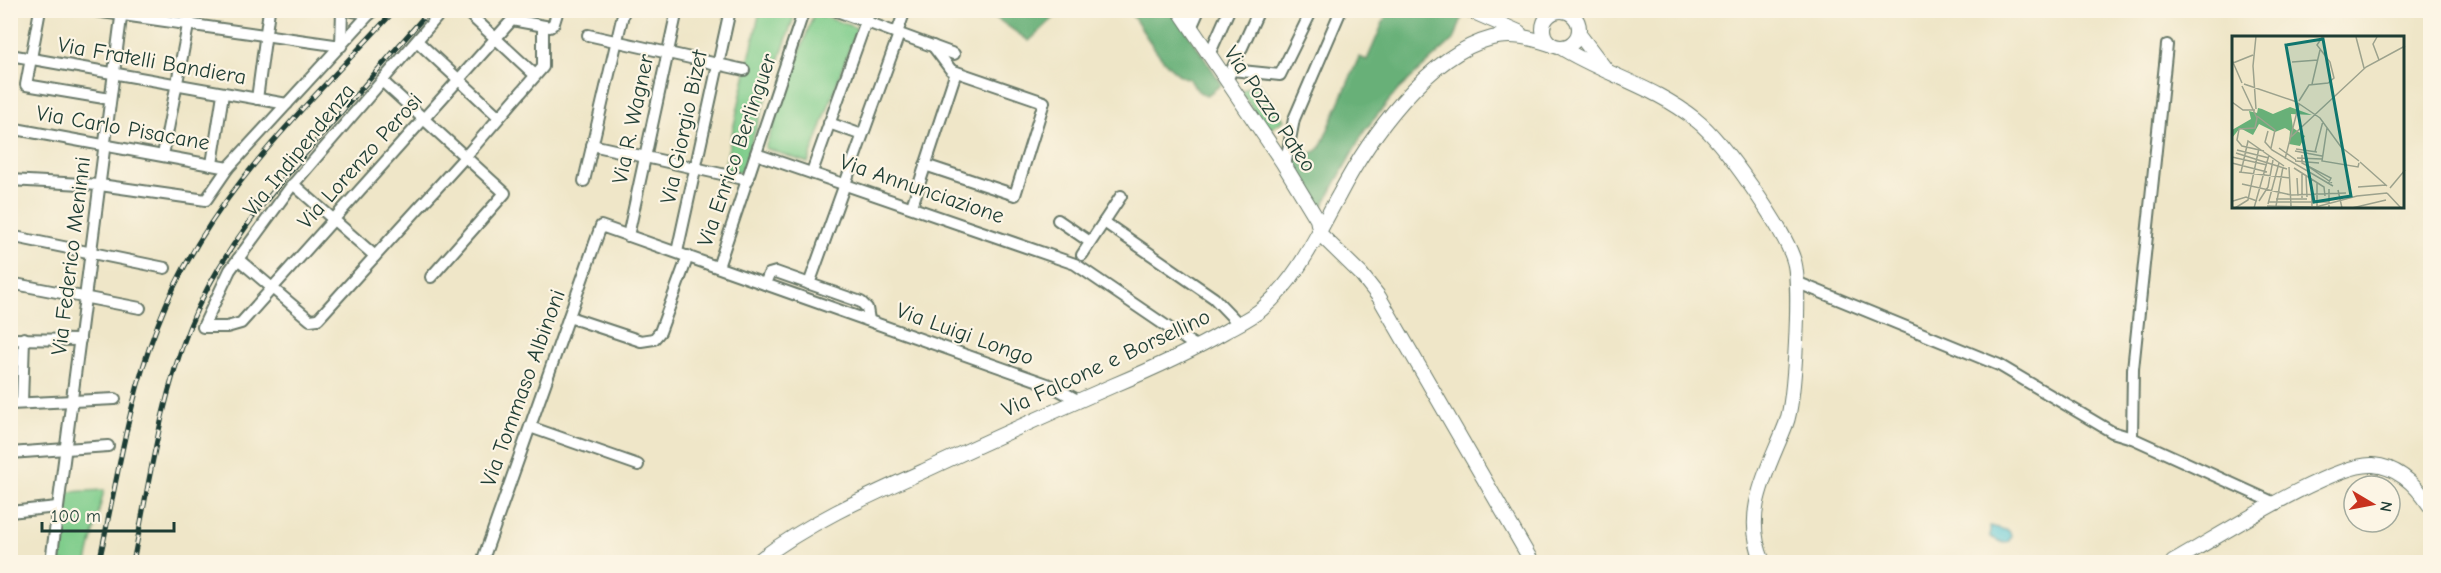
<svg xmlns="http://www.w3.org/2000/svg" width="2441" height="573" font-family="'Comic Neue',sans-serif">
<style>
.green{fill:#80cd8c;stroke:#508560;stroke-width:1.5}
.forest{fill:#68b078;stroke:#447656;stroke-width:1.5}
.water{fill:#5cc8d6;stroke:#3e8285;stroke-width:1.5}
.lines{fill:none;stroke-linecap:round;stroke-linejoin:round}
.street-casing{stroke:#687868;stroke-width:14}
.secondary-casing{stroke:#687868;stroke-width:16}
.street{stroke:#fff;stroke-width:10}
.secondary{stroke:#fff;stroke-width:14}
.rail-casing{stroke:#1f3d34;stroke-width:5}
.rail{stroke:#fcf5e5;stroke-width:3;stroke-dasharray:9;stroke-linecap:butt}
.labels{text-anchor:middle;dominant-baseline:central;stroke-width:4.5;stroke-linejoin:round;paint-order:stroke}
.street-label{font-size:22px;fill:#1f3d34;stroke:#fcf5e5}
.inset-road{fill:none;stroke:#9ca28d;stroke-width:1.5}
.view{fill:#0f766e;fill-opacity:0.15;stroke:#0f766e;stroke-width:3}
.inset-edge{fill:none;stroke:#1f3d34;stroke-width:3}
</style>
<rect width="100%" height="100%" fill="#fcf5e5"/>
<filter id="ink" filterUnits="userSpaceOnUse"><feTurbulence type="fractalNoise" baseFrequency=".0167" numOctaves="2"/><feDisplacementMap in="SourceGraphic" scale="12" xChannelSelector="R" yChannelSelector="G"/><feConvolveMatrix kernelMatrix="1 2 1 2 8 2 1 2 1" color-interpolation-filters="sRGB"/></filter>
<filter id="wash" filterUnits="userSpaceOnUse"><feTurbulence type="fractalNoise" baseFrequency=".008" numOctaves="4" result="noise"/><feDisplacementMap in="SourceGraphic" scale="24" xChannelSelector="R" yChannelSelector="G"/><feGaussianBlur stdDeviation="1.35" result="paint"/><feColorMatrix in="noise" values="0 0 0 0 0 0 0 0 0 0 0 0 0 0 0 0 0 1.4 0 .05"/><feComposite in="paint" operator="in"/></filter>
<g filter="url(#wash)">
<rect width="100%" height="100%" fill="#efe6c8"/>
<g class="green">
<polygon points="760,11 796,11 741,173 724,169"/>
<polygon points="814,13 857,28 808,163 765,148"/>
<polygon points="1257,81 1284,120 1267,131 1241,92"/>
<polygon points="104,490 87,562 60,562 67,492"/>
</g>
<g class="forest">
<polygon points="1058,10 1059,13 1029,41 986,11"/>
<path d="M1129,11h44l49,73 -16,12 -8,-5 -9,-12c-23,-5 -46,-50 -60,-68z"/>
<path d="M1388,11h76l-9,27 -57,52 -33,40 -45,81 -32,-49c10,-11 22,-4 32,-14l39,-91 8,3z"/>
</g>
<polygon class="water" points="1990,526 2009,531 2011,536 2009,541 2004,543 1990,537"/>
</g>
<g filter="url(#ink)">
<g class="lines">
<g class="street-casing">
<g id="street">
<polyline points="40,10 26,85 110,99"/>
<polyline points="88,10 341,46"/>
<polyline points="348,10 370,14"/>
<polyline points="443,10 290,188 230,270 203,327 227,327 241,323 512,20 550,27 554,23 558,10"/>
<polyline points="465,10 535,75"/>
<polyline points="834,10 954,54"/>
<polyline points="1191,28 1199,10"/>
<polyline points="897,33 905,10"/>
<polyline points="588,35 744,70"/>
<polyline points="417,41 499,117"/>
<polyline points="341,46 342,10"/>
<polyline points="10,55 287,104"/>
<polyline points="1209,55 1229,10"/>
<polyline points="1232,70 1280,75 1312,10"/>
<polyline points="1229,76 1259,10"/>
<polyline points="382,81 505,193 431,277"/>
<polyline points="257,99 269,10"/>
<polyline points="829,123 862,135"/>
<polyline points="10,128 228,168"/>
<polyline points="592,145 748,180"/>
<polyline points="756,154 1075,264 1197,347"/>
<polyline points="163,155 191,10"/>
<polyline points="212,164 223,94"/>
<polyline points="925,165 1015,195 1044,102 951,70 933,46"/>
<polyline points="1285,166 1294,119 1341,10"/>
<polyline points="812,172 870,10"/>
<polyline points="10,180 100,185 206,200 228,168 373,10"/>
<polyline points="584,181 624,10"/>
<polyline points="293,184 375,256"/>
<polyline points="912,206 956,72"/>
<polyline points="1058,220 1090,242"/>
<polyline points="1104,222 1214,298 1239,324"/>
<polyline points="10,236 165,268"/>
<polyline points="628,236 677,10"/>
<polyline points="677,252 730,10"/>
<polyline points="1082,255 1121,196"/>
<polyline points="238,259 310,320 318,319 465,157 543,67 543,28"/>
<polyline points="718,267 804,10"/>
<polyline points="1796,282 1999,365 2112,432 2132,438 2277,504"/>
<polyline points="10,283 140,308"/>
<polyline points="765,284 769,274 776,272 861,302 867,308 869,320"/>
<polyline points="809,284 899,34"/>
<polyline points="569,317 641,341 654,339 660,332 688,256"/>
<polyline points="10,339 80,340"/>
<polyline points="22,403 24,338"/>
<polyline points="10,404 115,399"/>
<polyline points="530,427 638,465"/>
<polyline points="2132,438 2133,369 2167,45"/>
<polyline points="10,453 108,446"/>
<polyline points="10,512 57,507"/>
<polyline points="51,562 122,10"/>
<polyline points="482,562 601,226 1050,385 1079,401"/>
</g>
</g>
<g class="secondary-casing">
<g id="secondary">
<polyline points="1179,10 1283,163 1317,219 1320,234 1361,274 1379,297 1532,562"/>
<polyline points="1469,10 1519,32"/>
<circle cx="1561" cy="29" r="18"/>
<polyline points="1579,34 1607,71"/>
<path d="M1560,47c43,27 96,40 136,73 26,20 89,110 98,141 7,23 1,140 -8,163 -18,47 -45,88 -23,138"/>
<path d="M757,562c50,-39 111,-66 169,-92 62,-29 124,-57 186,-84 38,-16 76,-33 112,-54 12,-7 27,-14 38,-23 37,-32 54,-73 77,-114 30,-57 88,-140 153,-157 20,-5 39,0 58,6"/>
<path d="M2173,562c40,-22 160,-100 200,-97 26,2 44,21 57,41"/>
</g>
</g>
<use href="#street" class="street"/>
<use href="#secondary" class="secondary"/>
<g class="rail-casing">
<g id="rail">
<path d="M99,562c18,-79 29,-162 59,-238 48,-126 148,-217 237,-314"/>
<path d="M133,562c16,-77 27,-160 56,-234 30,-76 83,-137 136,-197 35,-41 70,-81 105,-121"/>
</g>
</g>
<use href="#rail" class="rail"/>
</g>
</g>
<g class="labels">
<g class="street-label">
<text transform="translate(152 61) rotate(10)">Via Fratelli Bandiera</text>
<text transform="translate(1270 109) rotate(56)">Via Pozzo Pateo</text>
<text transform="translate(633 119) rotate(-78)">Via R. Wagner</text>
<text transform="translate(684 127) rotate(-78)">Via Giorgio Bizet</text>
<text transform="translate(123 128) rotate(10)">Via Carlo Pisacane</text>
<text transform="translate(299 150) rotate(-51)">Via Indipendenza</text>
<text transform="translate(737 150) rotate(-71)">Via Enrico Berlinguer</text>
<text transform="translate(360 161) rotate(-48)">Via Lorenzo Perosi</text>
<text transform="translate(922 189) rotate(19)">Via Annunciazione</text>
<text transform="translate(71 256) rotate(-83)">Via Federico Meninni</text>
<text transform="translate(965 334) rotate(20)">Via Luigi Longo</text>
<text transform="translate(1106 363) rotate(-25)">Via Falcone e Borsellino</text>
<text transform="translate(523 388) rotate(-70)">Via Tommaso Albinoni</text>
</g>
</g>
<g transform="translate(2232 36)">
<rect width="172" height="172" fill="#efe6c8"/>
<path d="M58,71l22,8 -21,-1 2,14 12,8 -5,10 -11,-2 1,-13 -5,-3 -10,4 -16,-8 -6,11 -13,-7 -8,10v-8l19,-11 -2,-8 8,2 1,-5 4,1 11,5z" fill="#68b078"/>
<path class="inset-road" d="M24,0l-3,30 3,43M124,1l8,31M145,1l-4,7 6,16M0,24l10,23M60,26l26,-2M1,27l20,-8M12,48l53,18M80,48l8,-34M10,50l15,32 -2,10 -16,1 -2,11 5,6 22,5M67,65l10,-16 19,-2 6,-5 -4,-16 -13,-17 6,-9M0,66l11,8h12M66,67l22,15 21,29 18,14M25,80l18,14 -4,18M95,92l-5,33 36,6 1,-4M36,95l-3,11 7,8 61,36M59,101l75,-70 39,-21M47,112l17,12M64,113l21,3M5,114l32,8M63,115l27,5M83,116l8,-31M4,117l51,16M70,119v8l29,15 -3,6M0,121l35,8M65,122l25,1M53,123l14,-55M63,125l24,2M128,126l27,24M0,127l35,9M57,131l2,39M77,131l23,16M62,132l30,19 1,9M7,136l51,6M9,136l7,-31 36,25M70,137v25M74,140l1,21M65,142l1,18M79,142l1,28M10,148l49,11 55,-2M126,151l28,-2M158,152l15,-18M106,154l4,18M155,157l14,15M44,163h31M1,165l13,-4 11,4M27,165l9,-14 5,-27M37,166h60M36,168l11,-41M35,170l49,1 41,-11 30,-3M44,170l7,-39M85,170v-23M3,172l13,-8 11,-52M22,172l15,-53M97,172v-19M120,172l34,-8"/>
<path class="view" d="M91,3l28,157 -37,6 -28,-157z"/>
<rect width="172" height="172" class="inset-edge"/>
</g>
<rect width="2441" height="573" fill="none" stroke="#fcf5e5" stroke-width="36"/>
<g transform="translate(2372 504) rotate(100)"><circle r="28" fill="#fcf5e5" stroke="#a4ab9e" stroke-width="1.5"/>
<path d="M0-4.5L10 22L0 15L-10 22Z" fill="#c8321e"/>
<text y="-9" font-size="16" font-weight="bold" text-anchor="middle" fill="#1f3d34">N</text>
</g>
<path d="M42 522v9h132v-9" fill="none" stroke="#1f3d34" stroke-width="3"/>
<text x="51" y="522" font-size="18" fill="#1f3d34" stroke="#fcf5e5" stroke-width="4.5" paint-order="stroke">100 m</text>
</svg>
